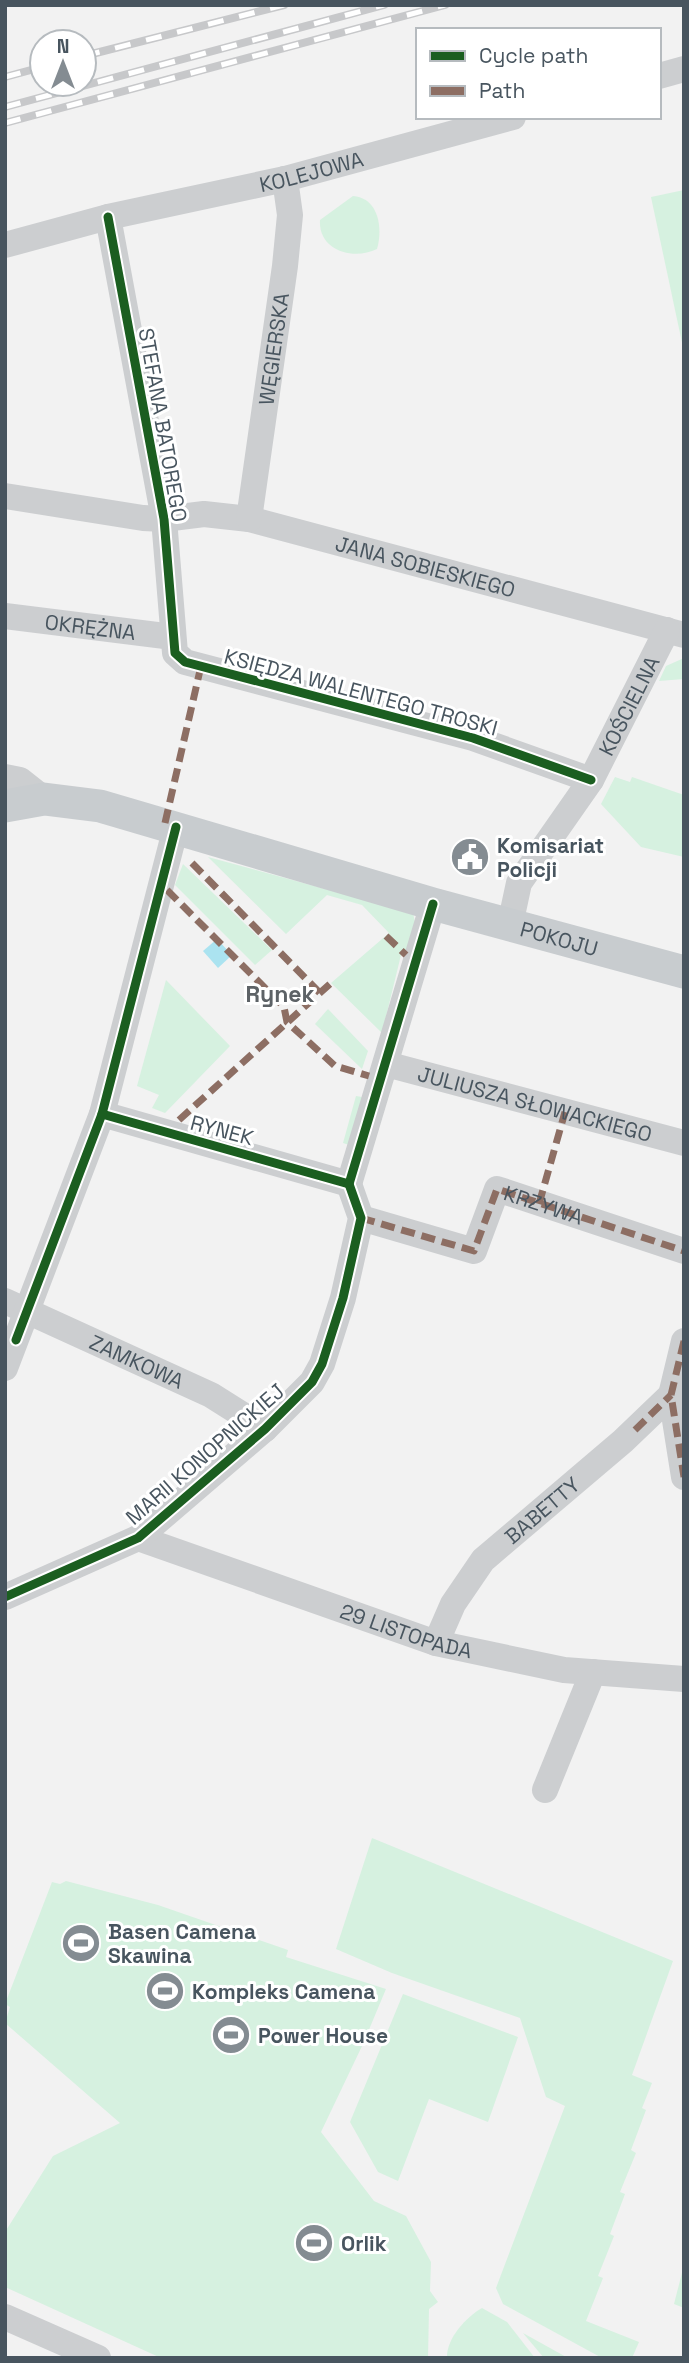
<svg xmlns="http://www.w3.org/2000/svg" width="689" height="2363" font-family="'Space Grotesk',sans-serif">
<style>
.green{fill:#d6f1e0}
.water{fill:#abe3f0}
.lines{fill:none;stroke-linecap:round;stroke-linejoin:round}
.minor{stroke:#ccced0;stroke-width:26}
.major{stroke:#c8cccf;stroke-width:33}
.rail-casing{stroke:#c7c8ca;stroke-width:8}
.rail{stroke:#fff;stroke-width:5;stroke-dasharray:16;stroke-linecap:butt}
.quiet{stroke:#8d6e63;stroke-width:7;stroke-dasharray:14 7;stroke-linecap:butt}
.cycleway-casing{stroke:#fff;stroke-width:13}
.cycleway{stroke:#1b5e20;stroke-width:9}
.labels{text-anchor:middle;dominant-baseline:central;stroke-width:6;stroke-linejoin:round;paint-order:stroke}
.street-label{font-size:21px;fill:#48555f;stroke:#fff}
.poi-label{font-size:21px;font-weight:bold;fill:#48555f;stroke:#fff;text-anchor:start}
.neighbourhood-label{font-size:23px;font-weight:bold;fill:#5d6266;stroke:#fff}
</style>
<rect width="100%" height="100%" fill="#f2f2f2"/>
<g class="green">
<polygon points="684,190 684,352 651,197"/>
<path d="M353,196c26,2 30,33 24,53 -24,12 -59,1 -57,-29z"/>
<polygon points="684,658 684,679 659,681 666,666"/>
<polygon points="615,777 630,782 632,777 684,795 684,857 641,847 601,804"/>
<polygon points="208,857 413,913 415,922 408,954 401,955 382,1033 331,983 389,933 362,905 327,895 286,934"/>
<polygon points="183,864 272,950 255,965 175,885"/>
<polygon points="166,980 230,1046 165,1113 152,1108 159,1095 137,1086"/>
<polygon points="328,1009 368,1051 362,1069 315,1024"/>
<polygon points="356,1096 362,1097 349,1145 343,1143"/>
<polygon points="372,1838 673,1961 632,2075 652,2083 642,2108 646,2110 631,2150 636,2153 620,2192 625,2194 610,2234 614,2236 598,2276 603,2278 586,2321 639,2342 632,2358 602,2358 503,2304 496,2288 565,2106 546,2097 520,2018 392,1973 336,1949"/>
<polygon points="66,1881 158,1905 288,1950 286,1957 386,1989 363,2044 321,2132 374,2201 406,2216 431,2262 430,2291 438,2302 429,2309 428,2358 161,2358 5,2287 5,2232 53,2156 120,2123 5,2023 10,2007 5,2004 52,1882 60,1884"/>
<polygon points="403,1994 518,2037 488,2122 429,2099 398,2181 378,2172 350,2122"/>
<polygon points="684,2265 684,2308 674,2304"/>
<path d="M482,2308l25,14 28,36h-88c-1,-19 19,-41 35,-50z"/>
<polygon points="523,2333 568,2358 544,2358"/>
</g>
<polygon class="water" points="217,939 232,955 218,968 203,951"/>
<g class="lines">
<g class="minor">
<polyline points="659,76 684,69"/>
<polyline points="108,217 164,519 175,653 185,662 473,738 591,780"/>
<path id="s1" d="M5,245l103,-28 177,-38 228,-62"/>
<path id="s2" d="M5,496l138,22 21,1 40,-5 45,5 435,116"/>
<path id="s3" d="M249,519l36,-253 5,-51 -5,-36"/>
<path id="s4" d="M5,616l168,21"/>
<polyline points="5,777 20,780 44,799"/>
<path id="s5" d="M510,925l9,-42 72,-103 76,-150"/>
<path id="s6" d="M386,1064l298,79"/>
<polyline points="102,1114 349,1184"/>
<polyline points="349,1184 433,904"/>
<path id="s7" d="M361,1218l113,33 23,-62 187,62"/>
<path id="s8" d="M5,1301l206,94 54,34"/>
<polyline points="684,1341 671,1395 684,1477"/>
<polyline points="5,1368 102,1114 176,827"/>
<path id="s9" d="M138,1538l298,105 128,27 120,9"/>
<polyline points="5,1597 138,1538 265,1429 312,1382 322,1364 343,1298 361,1218 349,1184"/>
<path id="s10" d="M436,1643l17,-39 30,-44 140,-119 48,-46"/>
<polyline points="545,1790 593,1672"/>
<polyline points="5,2317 98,2358"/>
</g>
<path class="major" id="s11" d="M5,806l39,-7 56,7 333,98 251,68"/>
<g class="rail-casing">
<g id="rail">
<polyline points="84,56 284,5"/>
<polyline points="5,77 42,67"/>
<polyline points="5,107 384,5"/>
<polyline points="5,123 445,5"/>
</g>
</g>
<use href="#rail" class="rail"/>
<g class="quiet">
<polyline points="165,823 201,666 194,665"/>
<polyline points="192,863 320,993"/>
<polyline points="167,890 284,1007 287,1022 335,1066 369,1076"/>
<polyline points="386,936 406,955"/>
<polyline points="179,1120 331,983"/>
<polyline points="539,1204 565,1112"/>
<polyline points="361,1218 474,1251 497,1189 684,1251"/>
<polyline points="684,1341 671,1395 684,1477"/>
<polyline points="635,1430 671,1395"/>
</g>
<g class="cycleway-casing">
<g id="cycleway">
<polyline points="108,217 164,519 175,653 185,662 473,738 591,780"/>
<polyline points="102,1114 349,1184"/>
<polyline points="349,1184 433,904"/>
<polyline points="16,1340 102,1114 176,827"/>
<polyline points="5,1597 138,1538 265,1429 312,1382 322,1364 343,1298 361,1218 349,1184"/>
</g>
</g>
<use href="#cycleway" class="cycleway"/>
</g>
<defs>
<g id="civic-disc" transform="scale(2.0125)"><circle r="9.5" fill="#848c92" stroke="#fff"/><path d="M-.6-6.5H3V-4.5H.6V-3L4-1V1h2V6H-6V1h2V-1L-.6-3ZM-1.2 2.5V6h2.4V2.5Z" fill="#fff"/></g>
<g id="stadium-disc" transform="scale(2.0125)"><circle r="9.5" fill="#848c92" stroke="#fff"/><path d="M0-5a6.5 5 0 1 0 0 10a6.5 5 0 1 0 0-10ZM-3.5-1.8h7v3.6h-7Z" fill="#fff"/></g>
</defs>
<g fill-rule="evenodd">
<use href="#civic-disc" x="470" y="857"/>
<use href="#stadium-disc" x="81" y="1943"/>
<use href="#stadium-disc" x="165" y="1991"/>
<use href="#stadium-disc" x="231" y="2035"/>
<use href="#stadium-disc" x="314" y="2243"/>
</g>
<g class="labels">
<g class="street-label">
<text stroke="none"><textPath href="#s1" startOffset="315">KOLEJOWA</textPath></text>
<text stroke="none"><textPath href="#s3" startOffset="172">WĘGIERSKA</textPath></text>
<text transform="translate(163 425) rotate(80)">STEFANA BATOREGO</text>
<text stroke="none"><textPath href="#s2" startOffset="429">JANA SOBIESKIEGO</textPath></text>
<text stroke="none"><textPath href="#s4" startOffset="86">OKRĘŻNA</textPath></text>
<text transform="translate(361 692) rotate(15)">KSIĘDZA WALENTEGO TROSKI</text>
<text stroke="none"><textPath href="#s5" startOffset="252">KOŚCIELNA</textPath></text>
<text stroke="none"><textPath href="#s11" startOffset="574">POKOJU</textPath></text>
<text stroke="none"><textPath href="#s6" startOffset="154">JULIUSZA SŁOWACKIEGO</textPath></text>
<text transform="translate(222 1130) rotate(15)">RYNEK</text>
<text stroke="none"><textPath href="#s7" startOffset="233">KRZYWA</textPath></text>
<text stroke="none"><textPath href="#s8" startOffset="145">ZAMKOWA</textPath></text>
<text transform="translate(205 1454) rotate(-41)">MARII KONOPNICKIEJ</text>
<text stroke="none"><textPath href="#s10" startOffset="173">BABETTY</textPath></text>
<text stroke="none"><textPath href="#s9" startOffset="284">29 LISTOPADA</textPath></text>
</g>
<g class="poi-label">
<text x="497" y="845">Komisariat<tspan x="497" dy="24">Policji</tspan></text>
<text x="108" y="1931">Basen Camena<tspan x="108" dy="24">Skawina</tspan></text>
<text x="192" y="1991">Kompleks Camena</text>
<text x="258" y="2035">Power House</text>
<text x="341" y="2243">Orlik</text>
</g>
<g class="neighbourhood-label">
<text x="280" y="994">Rynek</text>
</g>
</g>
<rect width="689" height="2363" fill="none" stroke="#48555f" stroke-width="14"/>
<rect x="416" y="28" width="245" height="91" fill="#ffffff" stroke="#b6bbbf" stroke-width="2"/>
<rect x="430" y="51" width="35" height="10" fill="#1b5e20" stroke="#b6bbbf" stroke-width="2"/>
<text x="479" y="63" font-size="21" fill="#48555f">Cycle path</text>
<rect x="430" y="86" width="35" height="10" fill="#8d6e63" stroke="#b6bbbf" stroke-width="2"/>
<text x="479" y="98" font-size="21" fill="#48555f">Path</text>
<g transform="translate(63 63)"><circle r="33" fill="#ffffff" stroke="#b6bbbf" stroke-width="2"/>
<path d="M0-5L12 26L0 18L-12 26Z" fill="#848c92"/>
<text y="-10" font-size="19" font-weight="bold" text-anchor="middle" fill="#48555f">N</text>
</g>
</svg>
